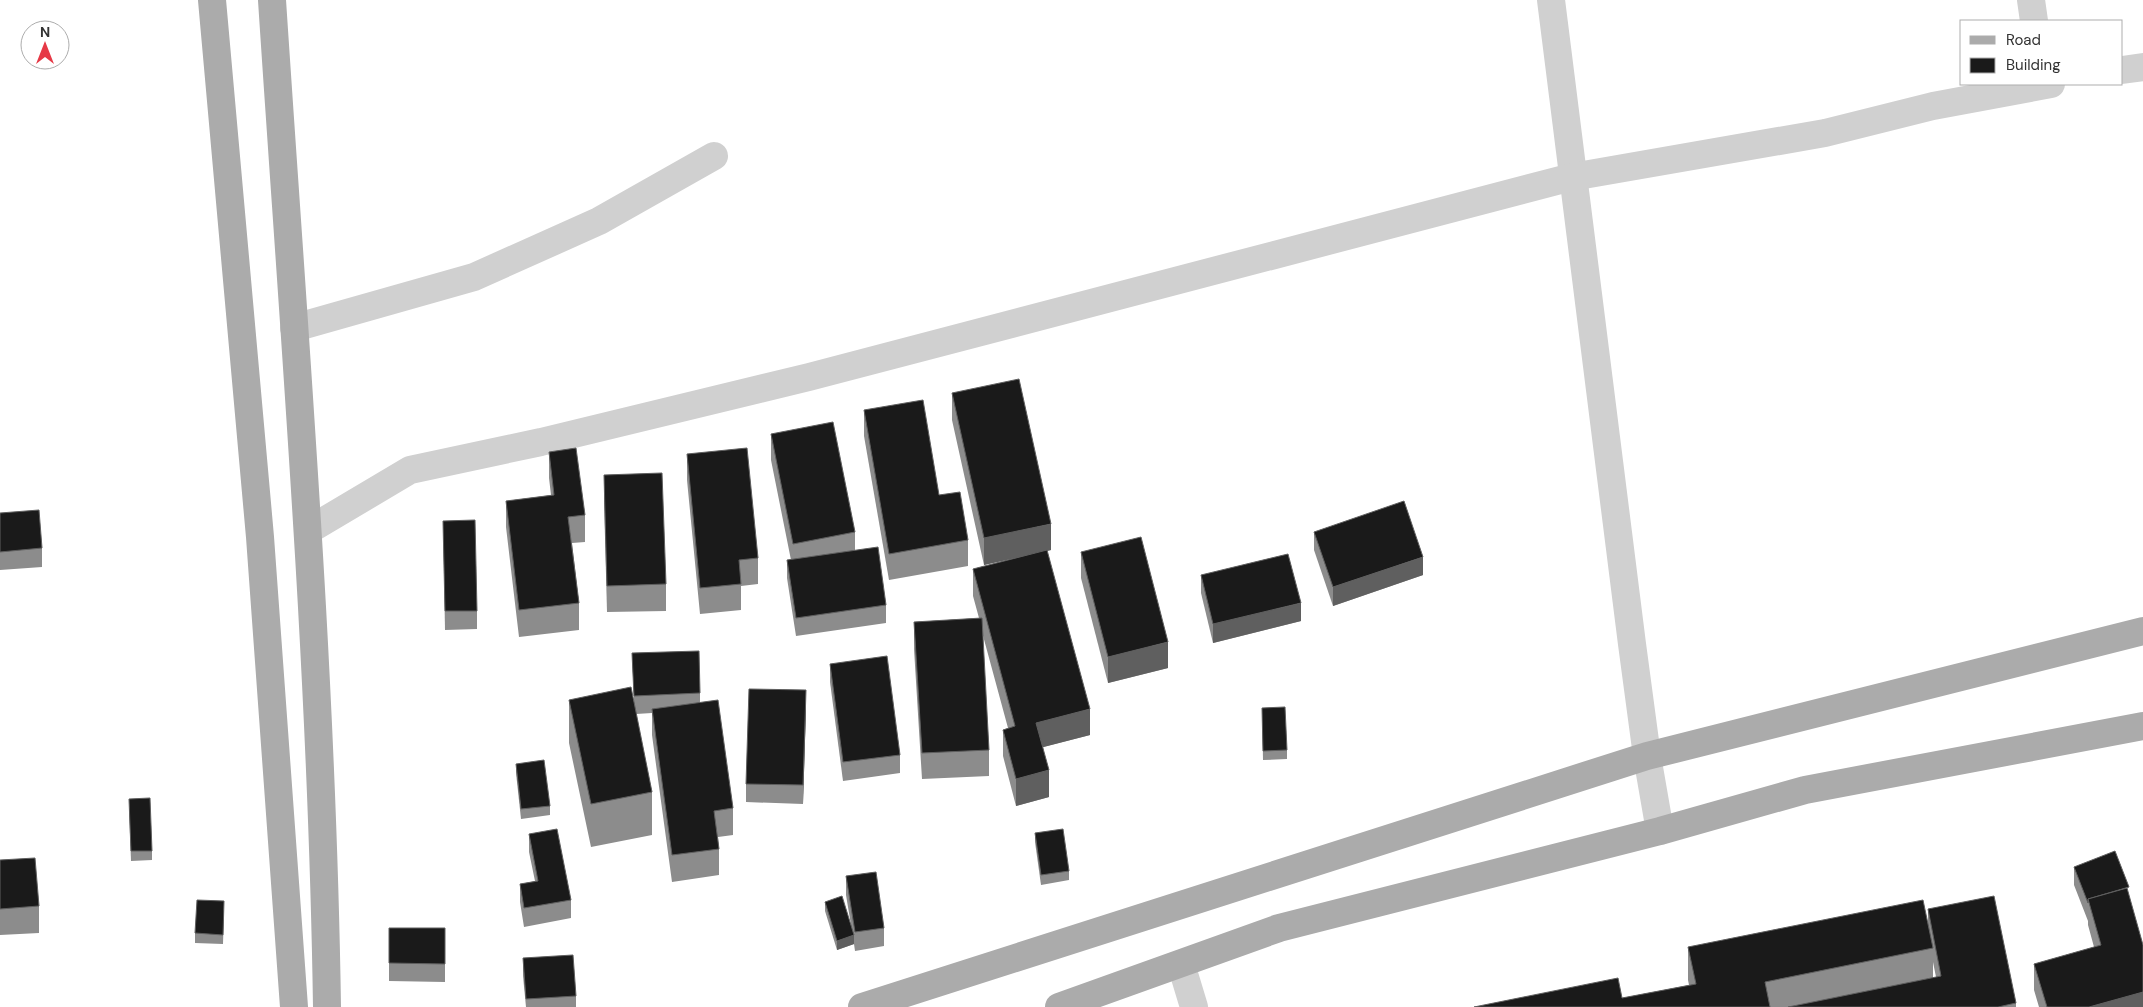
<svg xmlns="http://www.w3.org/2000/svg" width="2143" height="1007" font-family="'DM Sans',sans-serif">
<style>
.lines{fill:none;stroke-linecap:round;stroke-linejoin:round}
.minor{stroke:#d0d0d0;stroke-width:28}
.major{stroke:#ababab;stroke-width:28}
.wall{fill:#8c8c8c;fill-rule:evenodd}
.shaded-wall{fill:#5f5f5f}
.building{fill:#1a1a1a;stroke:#5f5f5f}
</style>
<rect width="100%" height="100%" fill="#fff"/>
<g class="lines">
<g class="minor">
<polyline points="1551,0 1632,644 1647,756 1660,831"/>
<polyline points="2031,0 2034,21"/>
<polyline points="2122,70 2143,67"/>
<polyline points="294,328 474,277 599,221 714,156"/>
<polyline points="309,530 410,470 541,442 809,377 1572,177 1825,133 1933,106 2051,84"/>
<polyline points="1181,964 1194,1007"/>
</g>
<g class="major">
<polyline points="212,0 260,537 294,1007"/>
<path d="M272,0c22,335 50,671 55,1007"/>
<polyline points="862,1007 1647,756 2143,631"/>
<polyline points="1059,1007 1279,928 1660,831 1805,790 2143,726"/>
</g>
</g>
<g class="wall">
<polygon points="952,393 1051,550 1047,551 1090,735 1043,747 1049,797 1016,806 1003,756 1003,730 1008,728 982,632 989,750 989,776 922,779 914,649 914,622 979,618 973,596 973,569 1022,556 984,565 952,420"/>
<polygon points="864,410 939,495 968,540 968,566 889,580 864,436"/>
<polygon points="771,434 855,532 855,550 886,605 886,623 796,636 787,578 787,560 791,560 771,460"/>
<polygon points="549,452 585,515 585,542 572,543 579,603 579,630 519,637 506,527 506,501 551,495 549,478"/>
<polygon points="687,454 758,558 758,584 741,586 741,610 700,614 687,480"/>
<polygon points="604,475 666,584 666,611 607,612 604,501"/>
<polygon points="0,513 42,548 42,567 0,570"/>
<polygon points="443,521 477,611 477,629 445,630"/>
<polygon points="1314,532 1423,575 1333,606 1314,550"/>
<polygon points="1081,552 1168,668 1108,683 1081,578"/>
<polygon points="1201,575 1301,621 1213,643 1201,593"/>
<polygon points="632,653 700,693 700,703 733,808 733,835 718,837 719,849 719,875 672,882 652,735 652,713 636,714 652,792 652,835 591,847 569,743 569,700 634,702"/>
<polygon points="830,664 900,755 900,773 843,781 830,682"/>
<polygon points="1262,708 1287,750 1287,759 1263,760"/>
<polygon points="806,709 803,804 746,802 746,784"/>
<polygon points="516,764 550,806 550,815 521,819 516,773"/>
<polygon points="129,808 152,851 152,860 131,861"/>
<polygon points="1035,833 1069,871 1069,880 1041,885 1035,842"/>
<polygon points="529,834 571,900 571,918 524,927 520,902 520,884 535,881 529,852"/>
<polygon points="0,860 39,906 39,933 0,935"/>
<polygon points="2074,867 2129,897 2143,1007 2039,1007 2034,990 2034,964 2094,947 2088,925 2088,921 2074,885"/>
<polygon points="846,876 884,928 884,946 855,951 854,944 837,950 825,911 825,902 851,925 846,895"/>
<path d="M1928,909l88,94v4h-542l148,-9 67,-13 -1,-5v-33l240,-26zM1933,962l3,15 -3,1z"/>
<polygon points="224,910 223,944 195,943 195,933"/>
<polygon points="389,928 445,928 445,982 389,981"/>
<polygon points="523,958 576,996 576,1007 526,1007 523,976"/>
</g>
<g class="shaded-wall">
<polygon points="1051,524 1051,550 984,565 984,538"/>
<polygon points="1423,557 1423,575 1333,606 1333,587"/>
<polygon points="1301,603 1301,621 1213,643 1213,624"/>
<polygon points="1168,642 1168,668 1108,683 1108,657"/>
<polygon points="806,690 806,709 803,804 803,785"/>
<polygon points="1090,709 1090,735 1036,749 1036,723"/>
<polygon points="1049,770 1049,797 1016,806 1016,779"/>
<polygon points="854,935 854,944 837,950 837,941"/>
<polygon points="2143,992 2143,1007 2089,1007"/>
</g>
<g class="building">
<polygon points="1019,379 1051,524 984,538 952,393"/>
<polygon points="923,400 939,495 960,492 968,540 889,554 864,410"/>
<polygon points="833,422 855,532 793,544 771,434"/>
<polygon points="576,448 585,515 568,517 579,603 519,610 506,501 554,495 549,452"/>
<polygon points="747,448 758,558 739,560 741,584 700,588 687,454"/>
<polygon points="662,473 666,584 607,586 604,475"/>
<polygon points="1404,501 1423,557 1333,587 1314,532"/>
<polygon points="39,510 42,548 0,552 0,513"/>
<polygon points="475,520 477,611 445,611 443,521"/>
<polygon points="1141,537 1168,642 1108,657 1081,552"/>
<polygon points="878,547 886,605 796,618 787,560"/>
<polygon points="1047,550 1090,709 1036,723 1049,770 1016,779 1003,730 1015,726 973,569"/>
<polygon points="1288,554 1301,603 1213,624 1201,575"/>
<polygon points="982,618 989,750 922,753 914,622"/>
<polygon points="699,651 700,693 634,696 632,653"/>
<polygon points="887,656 900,755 843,762 830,664"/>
<polygon points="631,687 652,792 591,804 569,700"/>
<polygon points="749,689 806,690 803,785 746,784"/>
<polygon points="718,700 733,808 714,811 719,849 672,855 652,709"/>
<polygon points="1285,707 1287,750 1263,751 1262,708"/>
<polygon points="544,760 550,806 521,809 516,764"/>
<polygon points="150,798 152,851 131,851 129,799"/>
<polygon points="557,829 571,900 524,908 520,884 538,881 529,834"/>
<polygon points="1063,829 1069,871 1041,875 1035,833"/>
<polygon points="2115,851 2129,887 2088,899 2088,903 2074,867"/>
<polygon points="35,858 39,906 0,909 0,860"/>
<polygon points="876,872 884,928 855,932 846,876"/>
<polygon points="2127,888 2143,945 2143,992 2089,1007 2047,1007 2034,964 2101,945 2088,899"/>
<polygon points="842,896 854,935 837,941 825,902"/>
<polygon points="1994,896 2016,1003 1998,1007 1788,1007 1941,976 1928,909"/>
<polygon points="197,900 224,901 223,935 195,933"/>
<polygon points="1923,900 1933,948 1765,982 1770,1007 1474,1007 1618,978 1622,998 1696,984 1688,947"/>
<polygon points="389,928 445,928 445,964 389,963"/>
<polygon points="573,955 576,996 526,999 523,958"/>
</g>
<rect x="1960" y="20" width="162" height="65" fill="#ffffff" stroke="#adadad"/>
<rect x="1970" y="36" width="25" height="8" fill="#ababab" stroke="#adadad"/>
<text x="2006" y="45" font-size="15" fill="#333333">Road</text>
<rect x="1970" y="58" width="25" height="15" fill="#1a1a1a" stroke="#adadad"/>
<text x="2006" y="70" font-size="15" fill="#333333">Building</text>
<g transform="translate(45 45)"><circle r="24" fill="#ffffff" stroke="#adadad"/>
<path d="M0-4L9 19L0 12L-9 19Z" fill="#e63946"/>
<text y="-8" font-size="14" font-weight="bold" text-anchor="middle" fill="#333333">N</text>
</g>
</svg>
